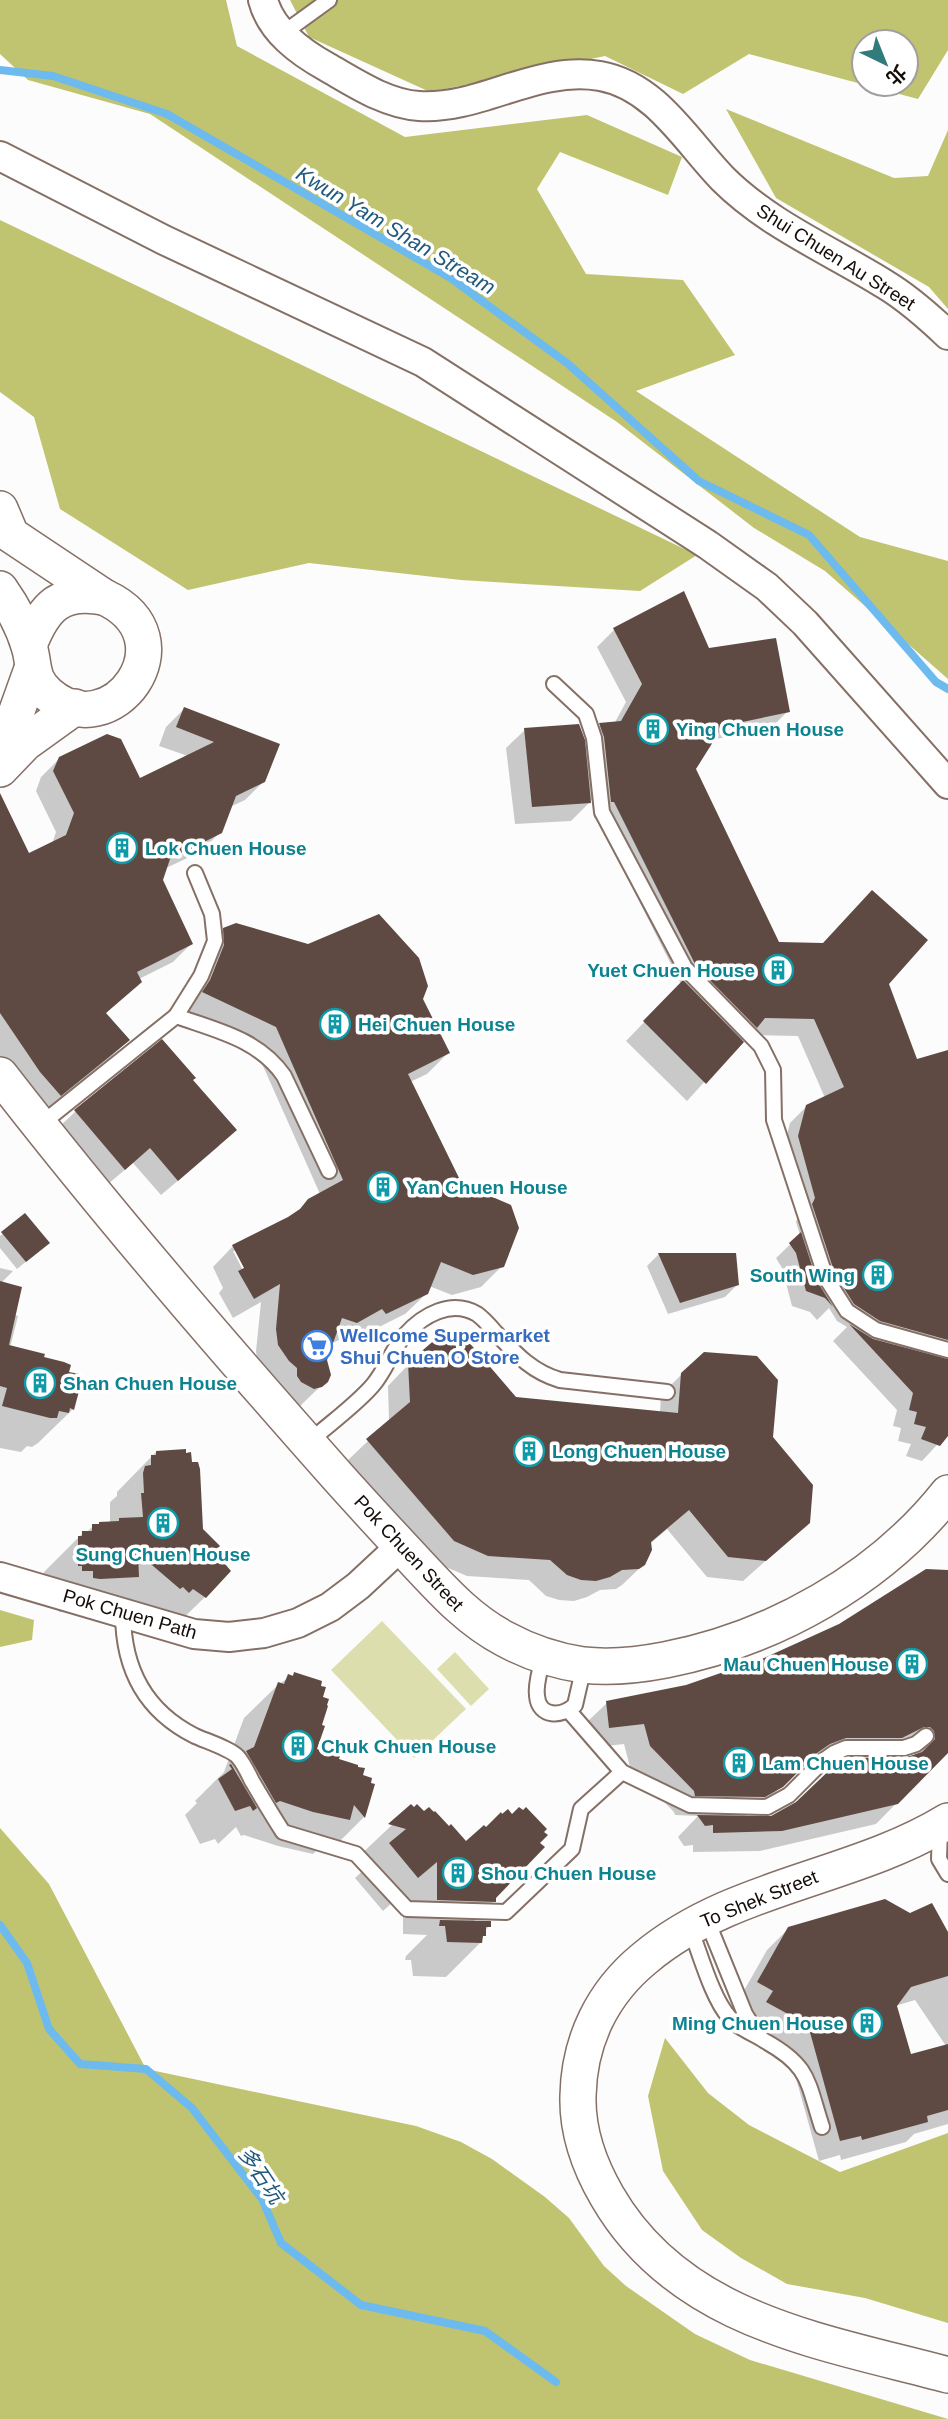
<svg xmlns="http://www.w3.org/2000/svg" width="948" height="2419" font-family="Helvetica,'Noto Sans TC',sans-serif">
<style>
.green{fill:#dcdfad}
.forest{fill:#c0c470;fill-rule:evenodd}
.shadow{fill:#0003;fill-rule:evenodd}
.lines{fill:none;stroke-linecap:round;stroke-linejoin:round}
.stream{stroke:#6dbaee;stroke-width:8}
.building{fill:#5e4a42}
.service-casing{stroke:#857066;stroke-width:18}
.minor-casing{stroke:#857066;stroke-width:32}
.tertiary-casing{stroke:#857066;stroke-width:38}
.service{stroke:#fff;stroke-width:14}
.minor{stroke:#fff;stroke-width:28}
.tertiary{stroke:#fff;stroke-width:35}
.labels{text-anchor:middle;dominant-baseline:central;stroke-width:7;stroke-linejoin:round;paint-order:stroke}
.street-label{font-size:19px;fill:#140c09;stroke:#fff}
.culture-label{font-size:19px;font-weight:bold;fill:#0d838f;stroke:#fff;text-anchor:start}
.shop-label{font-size:19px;font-weight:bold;fill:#366cbe;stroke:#fff;text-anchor:start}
.water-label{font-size:21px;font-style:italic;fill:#215a7d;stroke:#fff}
</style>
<rect width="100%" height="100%" fill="#fcfcfc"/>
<g class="green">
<polygon points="382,1621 466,1709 414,1758 331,1670"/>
<polygon points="455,1652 489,1689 471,1706 437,1669"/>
</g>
<g class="forest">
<polygon points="0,0 226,0 237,46 405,137 587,115 682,157 668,195 560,152 537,189 586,274 683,280 735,355 636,391 860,537 948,561 948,679 825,571 754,528 617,422 150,114 28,80 0,54"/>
<path d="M290,0h658v50l-30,49 -169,-45 -66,40 -78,-38 -175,36 -121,-55zM864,42h42v42h-42z"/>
<polygon points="726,109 894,178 928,176 948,130 948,309 929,287 776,198"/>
<polygon points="0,220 697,555 640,591 461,580 309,563 188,590 60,509 34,417 0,392"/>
<polygon points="0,1610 34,1620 32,1640 0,1647"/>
<polygon points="0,1828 49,1884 146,2069 416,2126 461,2142 492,2159 545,2197 569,2218 604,2266 626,2286 695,2334 750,2360 948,2419 0,2419"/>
<polygon points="665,2038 708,2093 749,2125 840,2172 948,2133 948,2323 865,2298 787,2284 741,2258 702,2230 663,2171 648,2096"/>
</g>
<g class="shadow">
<polygon points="683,593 708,650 788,711 771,728 711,740 694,769 778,944 887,983 916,1061 948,1063 948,1433 922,1461 906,1456 911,1444 898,1441 901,1428 893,1426 897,1410 833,1341 847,1327 837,1321 829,1308 817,1320 810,1312 792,1306 782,1268 776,1258 800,1235 796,1222 798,1216 782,1154 790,1123 807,1106 825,1098 798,1036 747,1035 687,1101 626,1041 681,984 597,818 594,818 592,800 571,821 515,824 506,748 525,730 583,741 600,725 614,724 626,702 597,647 614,630"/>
<polygon points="184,709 264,781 245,800 230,807 220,832 202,851 164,869 161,880 191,944 173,962 139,979 105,1014 128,1040 110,1058 42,1113 22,1090 0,1058 0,818 29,855 52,844 56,832 36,791 41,777 60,758 139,780 188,756 159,746 166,727"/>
<path d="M224,929l197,70 27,54 -21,21 -17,8 92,184 -21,21 -29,8 -23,-9 -2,7 -22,21 -40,20 -4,-5 -26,13 -3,-1 -7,19 1,21 -27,26 -41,-41 -2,-15 5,-49 -28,16 -14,-25 4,-5 -10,-21 20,-21 62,-32 14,-14 11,-6 -65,-146 -72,-35 21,-46 -1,-17zM233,1251h4l12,24 -3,1z"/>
<polygon points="162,1042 191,1080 219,1146 161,1195 133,1163 108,1184 59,1127 75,1112"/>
<polygon points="24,1215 39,1251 17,1269 0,1248 0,1236"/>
<polygon points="659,1254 737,1285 725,1297 668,1314 647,1266"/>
<polygon points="0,1268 13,1271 1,1283 15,1315 18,1316 10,1348 42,1359 67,1373 73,1409 38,1443 32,1447 27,1446 21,1452 0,1448"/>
<polygon points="409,1364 515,1399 660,1413 661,1395 682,1374 771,1438 809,1522 743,1581 707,1577 667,1529 650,1544 644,1564 622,1585 616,1589 600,1590 587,1597 574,1601 559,1600 546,1596 529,1580 467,1576 434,1562 347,1461 389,1421 388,1386"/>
<polygon points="156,1452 218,1558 205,1597 170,1631 102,1612 59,1612 59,1605 44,1600 44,1572 83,1533 86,1533 93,1526 110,1523 110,1502 117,1496 117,1492"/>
<path d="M948,1572v179l-72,73 -116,27 -67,1v-7l-9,1 -6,-9 20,-21 -23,-1 -1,-3 -44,-45 -6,-23 -35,4 -3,-25 21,-20 79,-16 79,-27zM904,1746l10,5 1,5 -8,3h-28zM820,1759h30l-53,44 -26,14h-28l17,-10 36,-35z"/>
<polygon points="294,1674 315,1750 337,1760 373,1785 364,1817 330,1851 323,1844 313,1854 278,1846 244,1835 241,1836 236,1827 218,1844 215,1839 200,1844 185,1815 197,1803 195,1801 224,1772 244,1718 279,1684"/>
<polygon points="411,1807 494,1897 494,1901 473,1922 489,1926 484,1932 481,1942 446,1977 413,1976 411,1960 405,1960 406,1956 427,1935 403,1934 403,1893 383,1911 355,1878 371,1863 356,1859"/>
<path d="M788,1929l160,6v189l-34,10 -8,8 -65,18 -1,-5 -21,6 -32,-115 -40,-23 6,-11 -16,-9 30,-53zM915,2000l31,46 -37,10 -14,-50z"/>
</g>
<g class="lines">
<g class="stream">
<polyline points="0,70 53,76 167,114 449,277 567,363 699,481 809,535 936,682 948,689"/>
<polyline points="0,1925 27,1963 49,2029 80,2064 146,2069 192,2108 262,2199 281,2243 361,2305 485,2331 556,2382"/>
</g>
</g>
<g class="building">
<polygon points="684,591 709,648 776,638 790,712 723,726 696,769 779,942 823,943 872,890 928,940 889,984 917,1059 948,1050 948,1340 880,1321 854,1304 835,1274 812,1204 815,1198 798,1136 806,1105 844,1087 814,1019 765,1018 757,1028 696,966 614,802 611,802 604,737 599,723 621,721 642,684 613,628"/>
<polygon points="184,707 280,744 265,782 236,796 222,833 170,859 163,880 193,944 137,972 142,982 106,1013 130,1040 61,1096 40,1072 0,1013 0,793 29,853 66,835 74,813 53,771 59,757 107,734 121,739 140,778 214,742 176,727"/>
<polygon points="579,724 585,740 591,803 532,807 524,728"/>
<polygon points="379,914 419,958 428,986 423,999 450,1053 408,1074 462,1184 511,1205 519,1228 504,1267 473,1275 441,1262 428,1294 386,1314 382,1309 357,1323 342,1318 327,1360 331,1375 328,1382 322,1387 314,1389 301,1382 297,1376 297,1368 289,1361 278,1345 276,1329 280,1284 254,1299 238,1271 244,1268 232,1245 288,1217 300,1209 308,1199 343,1180 276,1027 202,992 210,980 224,945 223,928 236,923 308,944"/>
<polygon points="683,980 744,1042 706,1084 643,1021"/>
<polygon points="162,1039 196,1078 193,1080 237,1130 178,1181 150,1148 125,1170 74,1110"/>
<polygon points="25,1213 50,1243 26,1262 1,1232"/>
<polygon points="801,1232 817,1281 833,1307 825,1298 806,1291 796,1253 789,1243"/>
<polygon points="658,1253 736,1253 739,1285 680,1303"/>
<polygon points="0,1281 22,1287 9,1345 45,1354 44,1357 64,1362 71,1365 69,1372 79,1374 78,1379 82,1380 74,1410 70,1408 69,1413 59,1411 57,1418 50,1418 2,1406 7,1388 0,1386"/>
<polygon points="849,1324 873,1339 948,1359 948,1436 940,1446 921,1439 926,1427 914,1424 917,1412 909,1410 913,1393"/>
<polygon points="438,1337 467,1340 516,1397 678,1413 681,1373 704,1352 757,1356 778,1380 773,1437 813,1485 810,1523 766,1561 728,1557 689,1510 651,1542 652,1550 645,1565 639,1569 622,1570 610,1577 596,1581 581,1580 567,1575 550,1560 488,1556 454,1541 366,1439 410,1402 408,1363"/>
<polygon points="186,1449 186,1453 191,1452 192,1462 198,1462 200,1469 203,1529 220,1546 218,1548 224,1554 220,1558 231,1571 206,1598 193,1589 189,1593 183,1587 180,1589 138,1553 139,1577 100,1579 93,1578 93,1571 82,1571 82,1566 78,1566 78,1536 82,1536 82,1531 92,1531 92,1524 99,1524 99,1522 119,1521 119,1518 143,1517 141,1493 144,1493 143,1473 145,1466 151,1465 151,1455 156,1455 156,1451"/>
<polygon points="926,1569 948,1570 948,1753 898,1804 782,1831 713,1833 713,1825 705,1826 697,1815 771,1816 796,1802 839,1761 848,1758 904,1758 922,1752 935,1739 934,1731 930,1727 924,1727 902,1738 846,1738 830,1744 817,1753 783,1787 765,1797 695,1796 694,1791 650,1746 644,1724 609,1728 606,1701 686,1685 764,1658 839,1624"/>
<polygon points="294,1672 322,1681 321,1686 326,1687 323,1697 329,1699 327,1705 328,1706 322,1725 325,1726 317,1749 340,1756 339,1759 358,1765 358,1767 365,1768 363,1775 372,1778 371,1783 375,1784 365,1818 354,1805 350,1820 313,1812 280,1801 276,1803 246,1751 254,1747 278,1682 284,1684 288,1674 293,1676"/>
<polygon points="231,1764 257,1808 253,1811 250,1806 235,1811 218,1779 232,1769 229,1765"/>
<polygon points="411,1804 414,1807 417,1804 424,1811 429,1807 434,1812 435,1811 449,1826 451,1824 466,1841 484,1825 486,1827 501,1812 502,1814 508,1809 512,1814 519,1807 523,1810 526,1807 547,1829 544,1832 548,1835 540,1843 545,1847 496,1898 496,1902 437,1900 437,1862 418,1878 389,1843 406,1829 388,1824"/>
<polygon points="885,1899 910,1913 932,1903 948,1932 948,1976 911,1987 897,2006 911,2054 948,2044 948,2110 927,2116 928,2122 862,2140 861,2136 840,2141 808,2025 766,2002 773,1991 757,1982 788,1927"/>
<polygon points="440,1920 491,1921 491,1927 486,1927 486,1936 483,1936 482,1943 447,1942 445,1926 439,1926"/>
</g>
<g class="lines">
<g class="service-casing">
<g id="service">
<polyline points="282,34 329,0"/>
<polyline points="554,684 586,714 594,738 602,812 685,968 761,1046 773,1070 774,1120 826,1278 847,1311 876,1330 948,1350"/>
<path d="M176,1016c39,14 83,23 108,60l45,95"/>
<polyline points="40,1125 176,1016 201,976 215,941 212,914 195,873"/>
<path d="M309,1442c20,-18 47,-37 64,-57 13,-15 19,-36 32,-50 18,-20 46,-36 72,-21 7,5 13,12 19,19 20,21 36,39 64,47l107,12"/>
<path d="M123,1613c0,55 22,98 72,123 11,5 36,13 43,21 6,7 10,16 14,24 10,17 20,34 31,51l73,22 51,55 99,3 66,-63 9,-40 41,-37"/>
<path d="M543,1657c-2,11 -8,27 -6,39 2,22 25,21 38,9l9,-39"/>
<polyline points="569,1711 622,1772 690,1805 767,1807 789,1795 824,1760 834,1753 846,1748 904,1748 916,1744 926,1736"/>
<polyline points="940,1828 939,1859 948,1874"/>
<polyline points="706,1918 745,2014 759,2036"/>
<path d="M690,1928c10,25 22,70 39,89 10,12 24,16 36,24 45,25 42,40 57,86"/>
</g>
</g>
<g class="minor-casing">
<g id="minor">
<path d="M263,0c8,31 37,52 64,67 28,16 59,37 92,39 62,4 117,-41 181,-30 56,10 86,65 123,103 46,46 109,72 163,106 23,14 43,32 62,50"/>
<polyline points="0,156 164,240 423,362 708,545 767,587 805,623 948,784"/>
<polyline points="0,1577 194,1634 229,1637 264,1633 298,1623 330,1607 358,1586 401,1546"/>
</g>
</g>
<g class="tertiary-casing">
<g id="tertiary">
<path d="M0,509l11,26 93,62c90,41 7,153 -56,97 -18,-16 -13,-29 -19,-48 -6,-20 -17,-40 -29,-57"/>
<path d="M29,645c15,-38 31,-56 75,-48"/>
<polyline points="0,749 10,730 32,669"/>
<polyline points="0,769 25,743 75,707"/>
<path d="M0,1075c107,138 222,271 338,402 25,28 51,56 77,84 28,30 54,59 90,78 24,13 51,22 78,26 27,3 56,0 82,-5 108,-21 214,-80 283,-167"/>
<path d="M948,1821c-95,58 -216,64 -303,137 -43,35 -66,83 -67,138 -1,36 11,69 29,100 72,125 214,145 341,179"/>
</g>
</g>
<use href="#service" class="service"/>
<use href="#minor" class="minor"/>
<use href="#tertiary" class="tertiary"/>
</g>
<defs>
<g id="building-ring" transform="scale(1.575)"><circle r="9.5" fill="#fff" stroke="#0f9aa8" stroke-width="1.5"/><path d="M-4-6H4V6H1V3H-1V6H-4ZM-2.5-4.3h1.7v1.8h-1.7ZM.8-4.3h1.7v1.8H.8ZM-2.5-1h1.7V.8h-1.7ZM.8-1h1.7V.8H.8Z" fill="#0f9aa8"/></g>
<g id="supermarket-ring" transform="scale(1.575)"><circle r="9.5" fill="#fff" stroke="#3f7fe0" stroke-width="1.5"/><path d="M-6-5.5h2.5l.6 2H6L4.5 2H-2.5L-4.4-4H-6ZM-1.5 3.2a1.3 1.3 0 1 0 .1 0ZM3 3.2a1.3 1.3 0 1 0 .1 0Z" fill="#3f7fe0"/></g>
</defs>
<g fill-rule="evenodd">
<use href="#building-ring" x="653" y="729"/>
<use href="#building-ring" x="122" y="848"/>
<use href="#building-ring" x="778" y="970"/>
<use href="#building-ring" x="335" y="1024"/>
<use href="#building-ring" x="383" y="1187"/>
<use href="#building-ring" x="878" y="1275"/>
<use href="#supermarket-ring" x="317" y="1346"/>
<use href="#building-ring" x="40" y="1383"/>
<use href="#building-ring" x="529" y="1451"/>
<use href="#building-ring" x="163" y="1523"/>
<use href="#building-ring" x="912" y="1664"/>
<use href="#building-ring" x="298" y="1746"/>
<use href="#building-ring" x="739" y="1763"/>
<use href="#building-ring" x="458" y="1873"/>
<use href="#building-ring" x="867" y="2023"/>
</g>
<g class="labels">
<g class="street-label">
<text transform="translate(836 257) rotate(32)">Shui Chuen Au Street</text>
<text transform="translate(409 1553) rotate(47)">Pok Chuen Street</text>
<text transform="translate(130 1614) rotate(16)">Pok Chuen Path</text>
<text transform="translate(759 1899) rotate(-22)">To Shek Street</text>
</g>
<g class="culture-label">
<text x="676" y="729">Ying Chuen House</text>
<text x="145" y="848">Lok Chuen House</text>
<text x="755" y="970" text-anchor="end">Yuet Chuen House</text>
<text x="358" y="1024">Hei Chuen House</text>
<text x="406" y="1187">Yan Chuen House</text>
<text x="855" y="1275" text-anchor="end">South Wing</text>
<text x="63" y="1383">Shan Chuen House</text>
<text x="552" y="1451">Long Chuen House</text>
<text x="163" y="1554" text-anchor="middle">Sung Chuen House</text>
<text x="889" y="1664" text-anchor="end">Mau Chuen House</text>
<text x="321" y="1746">Chuk Chuen House</text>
<text x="762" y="1763">Lam Chuen House</text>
<text x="481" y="1873">Shou Chuen House</text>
<text x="844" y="2023" text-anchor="end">Ming Chuen House</text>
</g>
<g class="shop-label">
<text x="340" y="1335">Wellcome Supermarket<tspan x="340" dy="22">Shui Chuen O Store</tspan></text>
</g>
<g class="water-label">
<text transform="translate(396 230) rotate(31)">Kwun Yam Shan Stream</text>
<text transform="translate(261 2175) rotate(56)">多石坑</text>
</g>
</g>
<g transform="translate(885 63) rotate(137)"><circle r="33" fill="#ffffff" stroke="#a19e9d" stroke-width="2"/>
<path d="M0-5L12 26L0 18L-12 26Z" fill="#327b7b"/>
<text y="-10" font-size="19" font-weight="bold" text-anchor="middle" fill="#140c09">北</text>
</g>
</svg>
